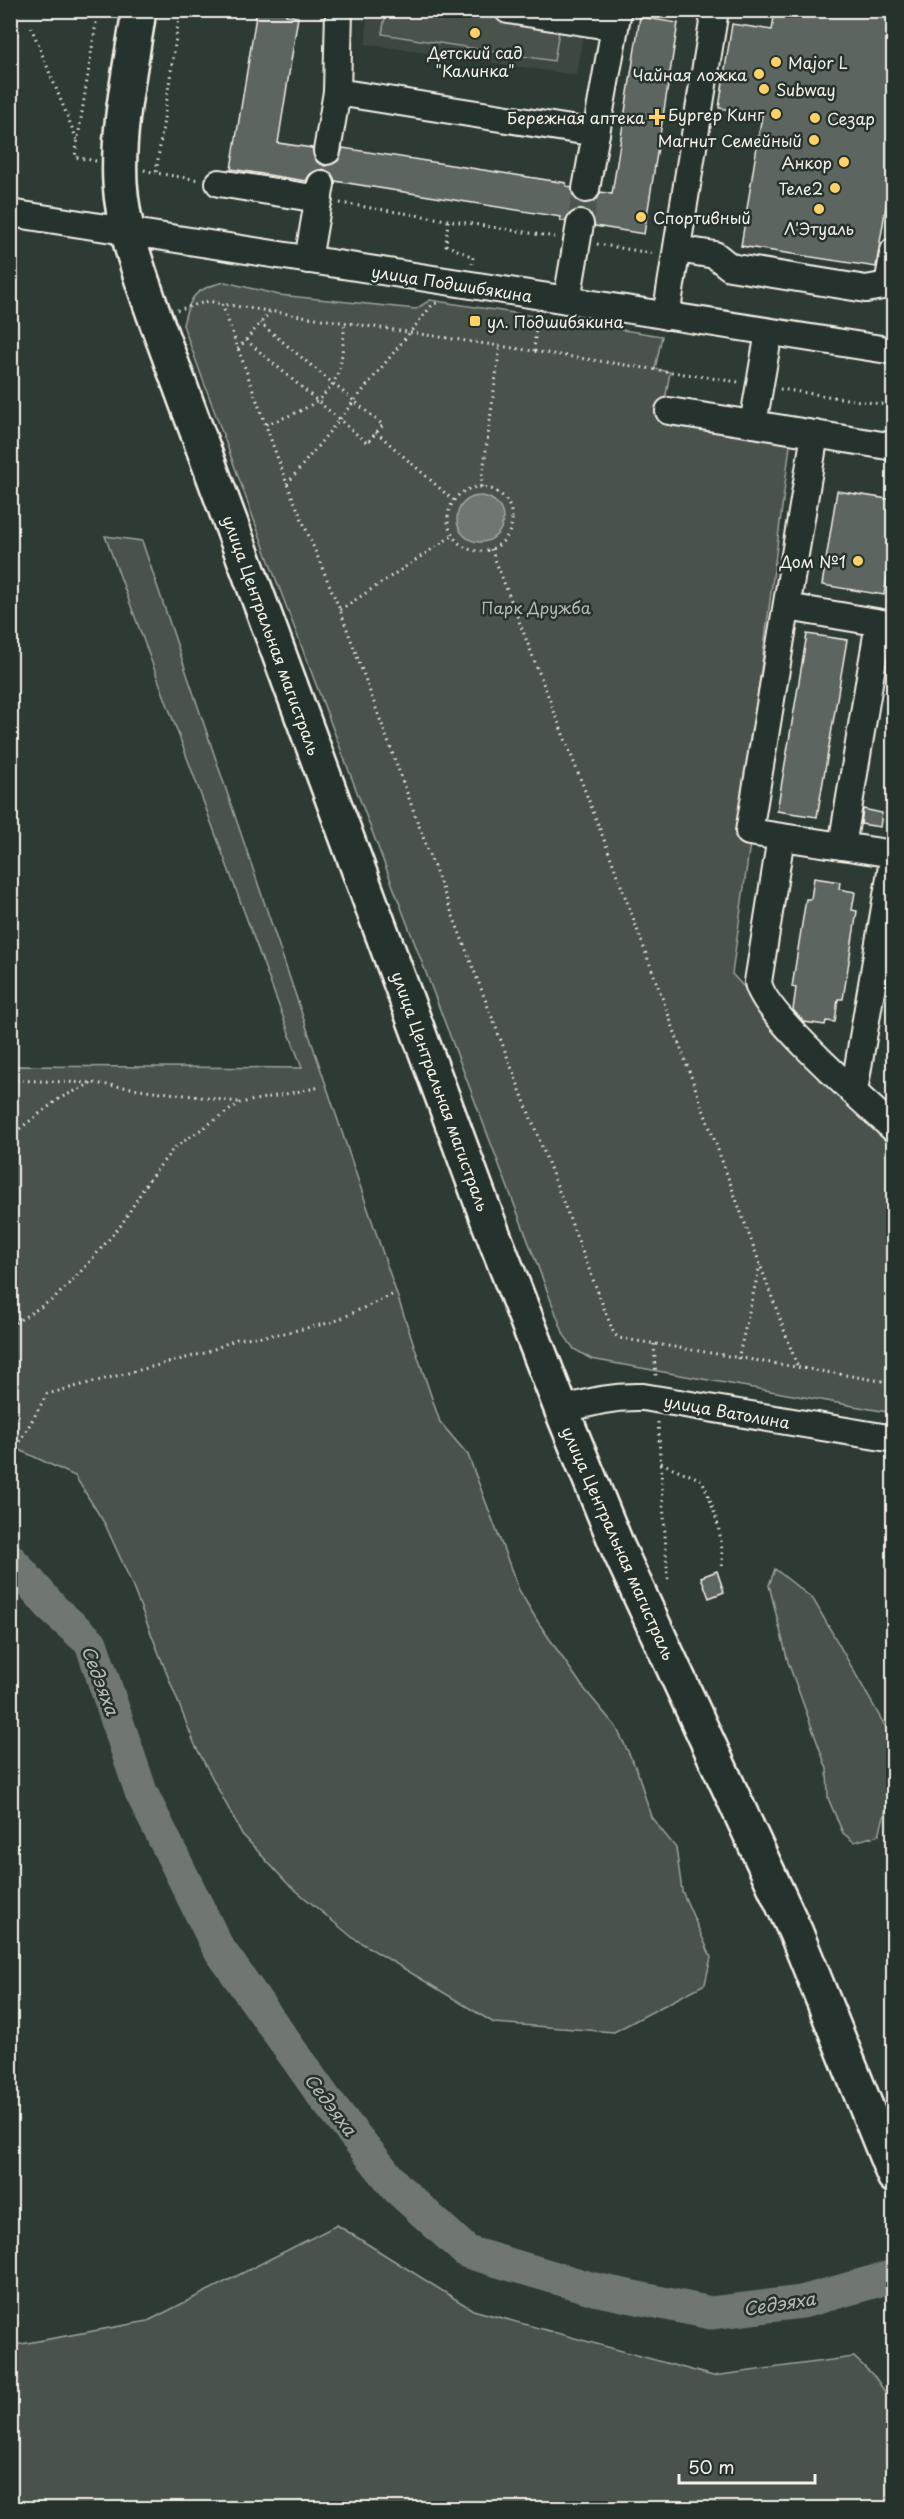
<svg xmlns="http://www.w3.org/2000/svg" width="904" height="2519" font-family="'Playpen Sans',sans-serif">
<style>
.built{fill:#3c4841}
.green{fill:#48524c;stroke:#9ea29a;stroke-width:1.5}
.water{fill:#6f7770;stroke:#a4a8a0;stroke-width:1.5}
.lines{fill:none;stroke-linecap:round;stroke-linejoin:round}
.river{stroke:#6f7770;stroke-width:33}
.building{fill:#5c655e;stroke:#f4f1e8;stroke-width:1.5}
.minor-tunnel{stroke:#4c564f;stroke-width:26;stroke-dasharray:26 13;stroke-linecap:butt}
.minor-casing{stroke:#f4f1e8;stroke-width:30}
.major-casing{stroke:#f4f1e8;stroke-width:38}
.path{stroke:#f4f1e8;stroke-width:3;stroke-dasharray:1.5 4.5;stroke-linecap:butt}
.minor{stroke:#26332d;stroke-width:26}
.major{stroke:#26332d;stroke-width:33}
.poi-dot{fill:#ffd166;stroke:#26332d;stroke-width:2}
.labels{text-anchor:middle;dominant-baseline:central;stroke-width:5;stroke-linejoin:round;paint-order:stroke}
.poi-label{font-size:16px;fill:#f4f1e8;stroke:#26332d;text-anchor:end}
.street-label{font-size:16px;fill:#f4f1e8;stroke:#26332d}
.park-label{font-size:16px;fill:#b8b9b1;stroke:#26332d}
.water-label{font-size:18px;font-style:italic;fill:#b8bab2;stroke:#26332d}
</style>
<rect width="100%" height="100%" fill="#2e3b34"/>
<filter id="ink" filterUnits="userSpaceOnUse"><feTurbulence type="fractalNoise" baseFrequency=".0167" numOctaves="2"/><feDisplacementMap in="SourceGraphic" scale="12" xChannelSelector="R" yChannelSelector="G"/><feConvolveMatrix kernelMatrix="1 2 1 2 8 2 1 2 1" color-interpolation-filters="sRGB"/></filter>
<g filter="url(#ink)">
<polygon class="built" points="367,11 587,11 576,75 366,44"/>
<g class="green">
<polygon points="386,11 467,11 560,25 554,61 382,34"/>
<path d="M225,282l54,13 137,14 14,-9 232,36 -7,33 15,3 -7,40 129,18 -53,410 11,3 -18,131 161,174v265l-302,-54 -17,-10 -10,-14 -295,-774 -86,-236c6,-29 13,-37 42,-43z"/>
<polygon points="105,536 142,541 440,1422 468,1455 519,1590 538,1622 582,1686 616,1727 637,1770 651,1817 676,1848 682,1891 711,1957 705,1984 614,2032 494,2023 353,1938 287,1883 242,1834 195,1745 128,1575 105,1524 75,1476 11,1446 11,1066 302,1068"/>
<polygon points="775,1569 813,1599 893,1740 893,1794 888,1801 879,1835 854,1842 843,1833 828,1798 827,1769 788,1662 769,1585"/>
<polygon points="337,2225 473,2310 713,2376 854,2357 875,2377 893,2404 893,2508 11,2508 11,2346 148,2321"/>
</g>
<circle class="water" cx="480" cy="519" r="23"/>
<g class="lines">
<polyline class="river" points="10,1559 54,1610 91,1643 141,1792 217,1946 326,2100 397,2188 467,2252 594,2289 711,2313 802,2302 894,2276"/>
</g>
<g class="building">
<polygon points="257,10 287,10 286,15 298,17 278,143 312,148 317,162 325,166 338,161 343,148 566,183 566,186 571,187 576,200 584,204 597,199 601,192 612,194 640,17 678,23 644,234 595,226 590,213 582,209 569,214 565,221 560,221 561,217 335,181 331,173 323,169 310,174 306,181 231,169"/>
<polygon points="775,10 875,10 894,13 894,156 876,267 741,246 762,115 719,108 732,24 772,30"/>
<polygon points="837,491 894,500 894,536 884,595 822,585"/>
<polygon points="807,634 847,640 817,817 777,811"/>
<polygon points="863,809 882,813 880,827 861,824"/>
<polygon points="814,878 840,882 839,889 855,892 852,910 857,911 843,999 838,999 835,1022 826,1021 825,1025 804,1022 793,1010 796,988 792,987 806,899 811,899"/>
<polygon points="717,1571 724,1592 709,1598 701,1577"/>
</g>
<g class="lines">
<polyline class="minor-tunnel" points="580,224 586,189"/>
<g class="minor-casing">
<g id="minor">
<polyline points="339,10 337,92 596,133"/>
<polyline points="508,10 615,27"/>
<polyline points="327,151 337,92"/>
<polyline points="219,183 319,199"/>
<polyline points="586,189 618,10"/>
<polyline points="10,213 894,351"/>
<polyline points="677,249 715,255 730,267 866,289 888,285"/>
<polyline points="894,251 888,285 894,286"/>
<polyline points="308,260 321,184"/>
<polyline points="567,300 580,224"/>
<polyline points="666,316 715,10"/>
<polyline points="769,332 753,424 894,447"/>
<polyline points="669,411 753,424"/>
<polyline points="815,434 749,832 894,854"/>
<polyline points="787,607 894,625"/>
<path d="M781,837l-23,145c4,31 108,121 136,147"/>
<polyline points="842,846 879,623"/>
<polyline points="854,1091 894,854"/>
<path d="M562,1411c28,-10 52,-15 81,-14l251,42"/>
</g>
</g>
<g class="major-casing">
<path id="major" d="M139,10c-8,57 -22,116 -19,173 3,46 19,89 34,132l336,911 72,185 56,137 178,385 98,243"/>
</g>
<g class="path">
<polyline points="180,10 156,173 199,180"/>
<polyline points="31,27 77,140"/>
<polyline points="96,161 75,157 98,10"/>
<polyline points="144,170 156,173"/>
<polyline points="340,203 555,237"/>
<polyline points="448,221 446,245 473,257 472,264"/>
<polyline points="597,244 656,254"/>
<polyline points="177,310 209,301 222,304"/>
<polyline points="246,340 367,443 383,425 260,323"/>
<polyline points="238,349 270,312"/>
<polyline points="534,351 536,327 534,316"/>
<polyline points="738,382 222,304 287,484 340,610 433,864 614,1334 619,1338 894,1383"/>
<polyline points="780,389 894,406"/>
<path d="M266,424c29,-10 63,-21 73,-54 4,-15 4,-32 6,-47"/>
<polyline points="376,432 453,500"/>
<polyline points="287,484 433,304 437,303"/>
<polyline points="481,487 500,346"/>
<circle cx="480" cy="519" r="32"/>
<polyline points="491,549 608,850 798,1368"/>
<polyline points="340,610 452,536"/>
<polyline points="10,1080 93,1083 238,1102"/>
<polyline points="10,1136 60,1098 92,1083"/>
<polyline points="10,1326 55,1298 87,1265 122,1224 148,1181 174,1148 240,1103 321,1087"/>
<polyline points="654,1344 656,1377"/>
<polyline points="738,1359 760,1265"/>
<polyline points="658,1422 668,1582"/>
<polyline points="17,1447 47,1394 205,1353 237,1339 280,1334 333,1322 394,1294"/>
<path d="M661,1463l41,17c13,30 22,58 20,90"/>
</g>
<use href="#minor" class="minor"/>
<use href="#major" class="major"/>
</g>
</g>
<g class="poi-dot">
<circle cx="475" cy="33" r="6"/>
<circle cx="776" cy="62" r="6"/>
<circle cx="759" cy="74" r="6"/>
<circle cx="764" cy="89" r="6"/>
<circle cx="776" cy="114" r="6"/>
<path d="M654 108h6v6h6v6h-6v6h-6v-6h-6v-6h6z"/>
<circle cx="815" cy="118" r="6"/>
<circle cx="814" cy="140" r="6"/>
<circle cx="844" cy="162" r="6"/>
<circle cx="835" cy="188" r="6"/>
<circle cx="819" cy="209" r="6"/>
<circle cx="641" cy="217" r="6"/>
<rect x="469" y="315" width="12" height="12" rx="3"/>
<circle cx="858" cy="561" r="6"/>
</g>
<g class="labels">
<g class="poi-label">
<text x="475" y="52" text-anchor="middle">Детский сад<tspan x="475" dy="18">"Калинка"</tspan></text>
<text x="788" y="62" text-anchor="start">Major L</text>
<text x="747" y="74">Чайная ложка</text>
<text x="776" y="89" text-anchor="start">Subway</text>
<text x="764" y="114">Бургер Кинг</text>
<text x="645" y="117">Бережная аптека</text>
<text x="827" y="118" text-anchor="start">Сезар</text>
<text x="802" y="140">Магнит Семейный</text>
<text x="832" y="162">Анкор</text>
<text x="823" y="188">Теле2</text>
<text x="653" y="217" text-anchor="start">Спортивный</text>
<text x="819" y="228" text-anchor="middle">Л'Этуаль</text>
<text x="487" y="321" text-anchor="start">ул. Подшибякина</text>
<text x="846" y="561">Дом №1</text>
</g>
<g class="street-label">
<text transform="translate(452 283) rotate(9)">улица Подшибякина</text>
<text transform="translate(272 635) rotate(70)">улица Центральная магистраль</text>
<text transform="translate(441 1091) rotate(70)">улица Центральная магистраль</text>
<text transform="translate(727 1411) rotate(10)">улица Ватолина</text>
<text transform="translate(619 1543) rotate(66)">улица Центральная магистраль</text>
</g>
<g class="park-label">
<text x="536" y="607">Парк Дружба</text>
</g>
<g class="water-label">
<text transform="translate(101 1680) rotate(69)">Седэяха</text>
<text transform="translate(331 2104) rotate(53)">Седэяха</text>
<text transform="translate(779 2303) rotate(-9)">Седэяха</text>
</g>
</g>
<rect width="904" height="2519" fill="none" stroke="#26332d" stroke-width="36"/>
<rect x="18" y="18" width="868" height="2483" fill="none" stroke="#f4f1e8" stroke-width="2" filter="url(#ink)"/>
<path d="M679 2474v9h136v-9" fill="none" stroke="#f4f1e8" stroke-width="3"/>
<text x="688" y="2474" font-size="18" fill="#f4f1e8" stroke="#26332d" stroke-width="4.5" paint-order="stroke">50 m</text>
</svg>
